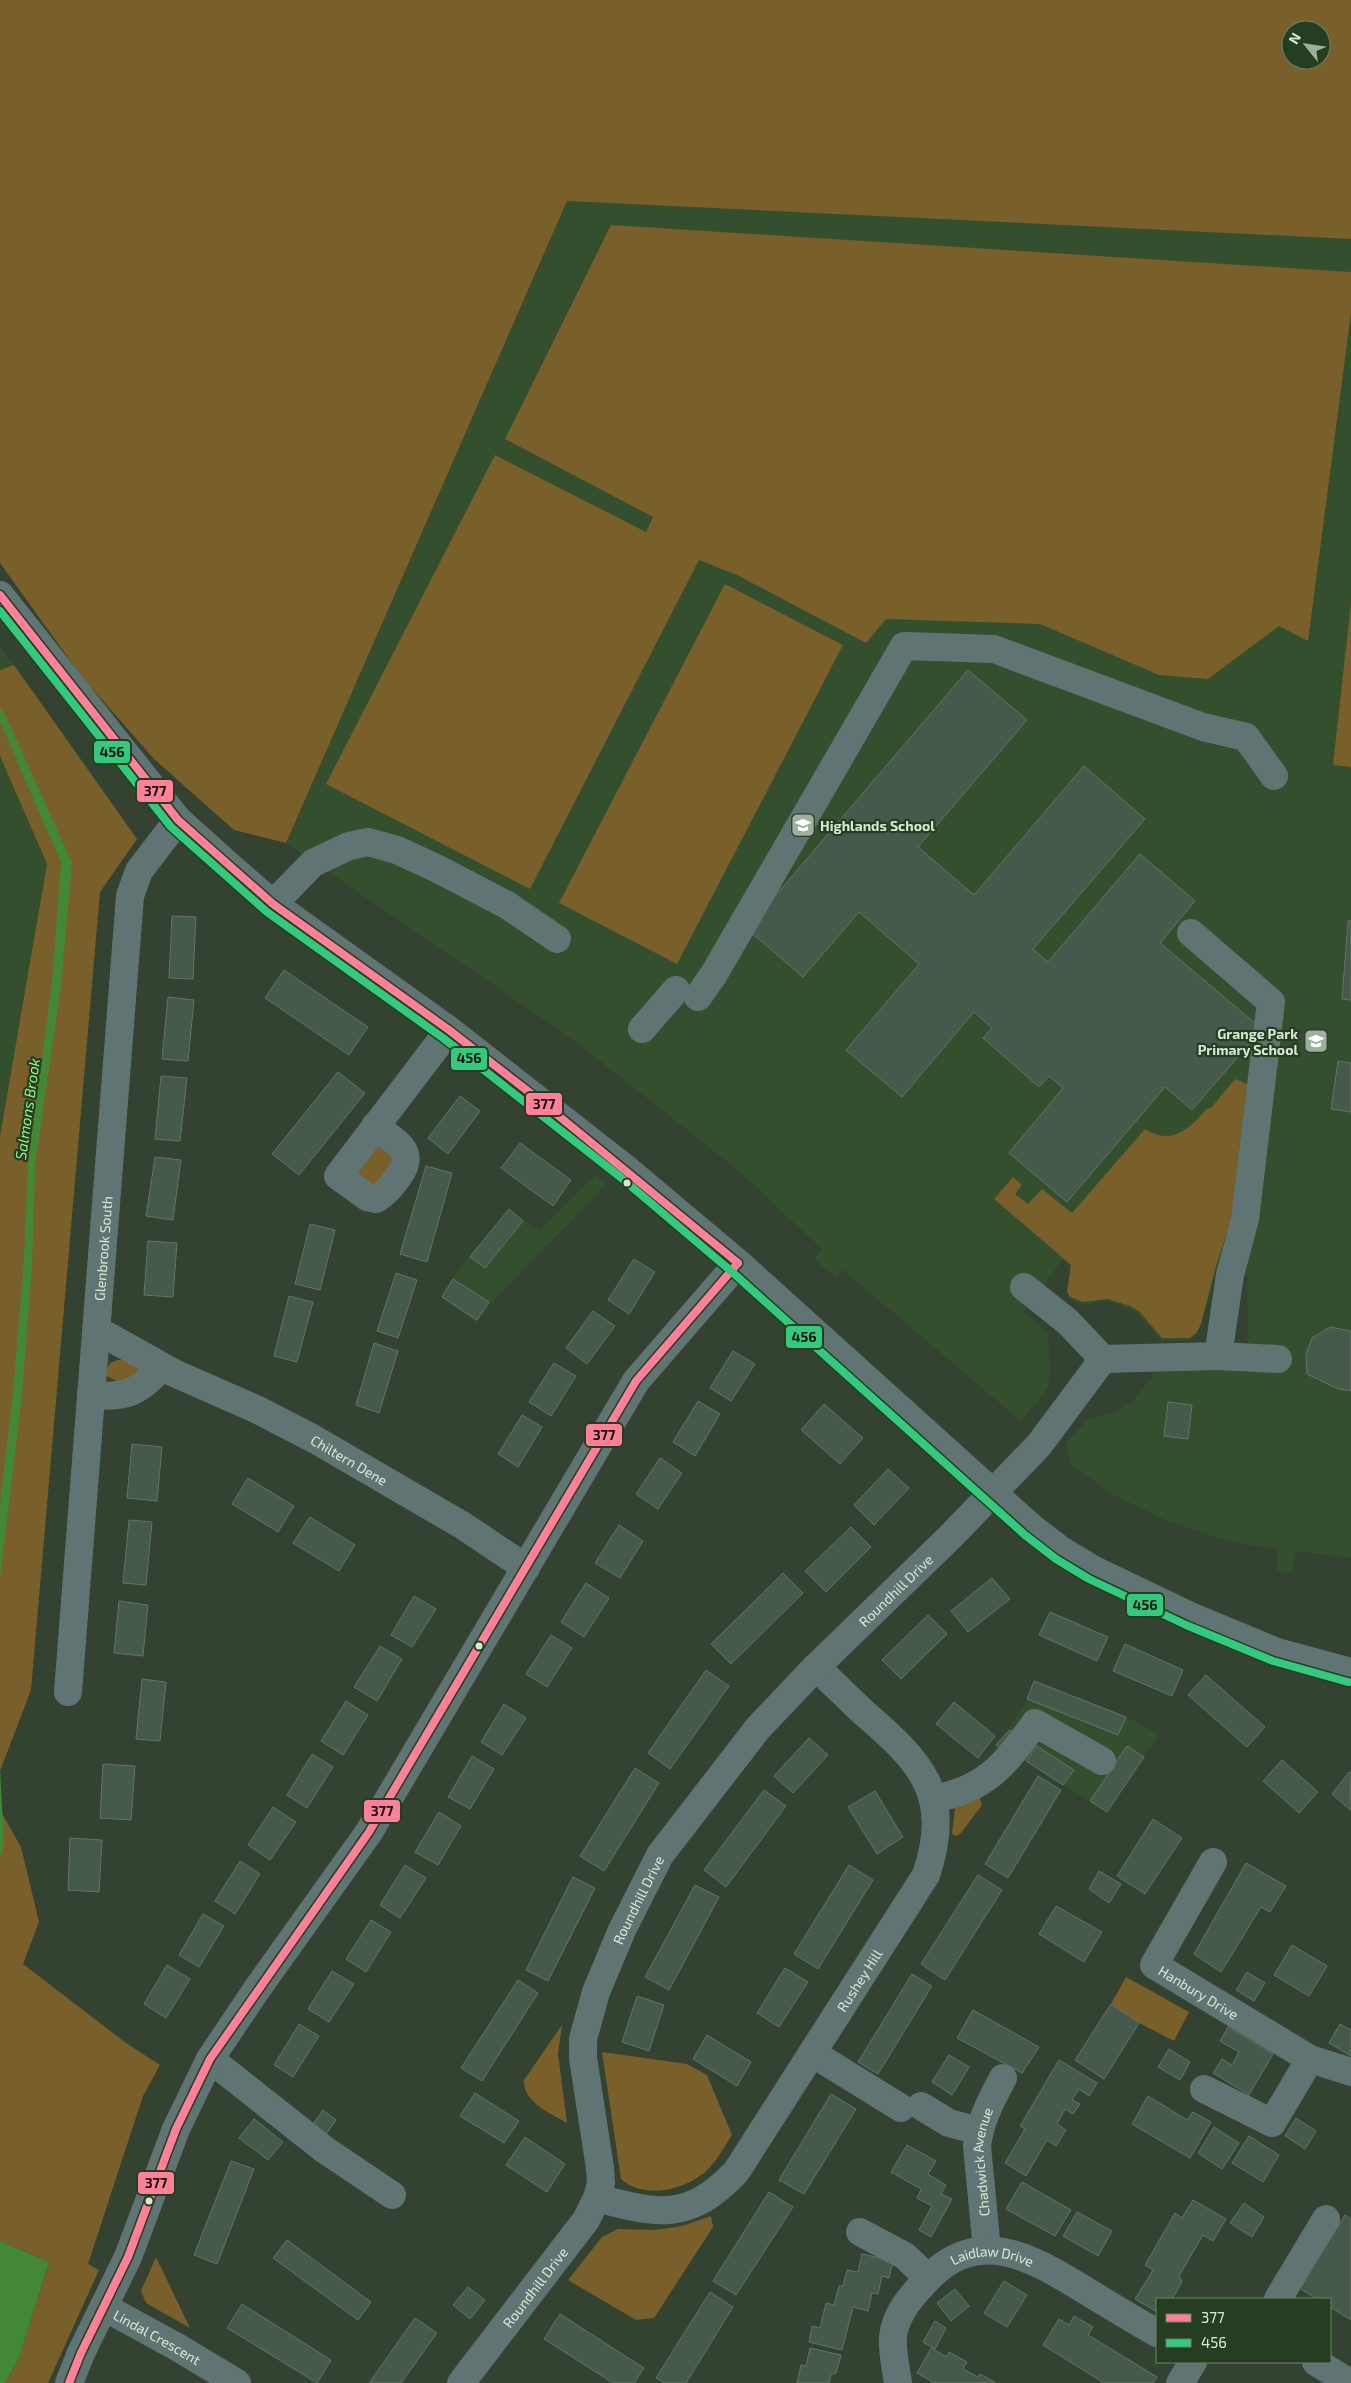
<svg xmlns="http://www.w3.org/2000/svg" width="1351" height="2383" font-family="'Exo 2',sans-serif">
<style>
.built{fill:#334f2e}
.green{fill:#795f29;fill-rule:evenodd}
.water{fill:#438837}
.building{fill:#465a4c;stroke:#647367}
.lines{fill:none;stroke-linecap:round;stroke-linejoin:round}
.minor{stroke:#607573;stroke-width:28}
.bus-1-casing{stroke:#253e21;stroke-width:11}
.bus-2-casing{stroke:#253e21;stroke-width:11}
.bus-1{stroke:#ff8098;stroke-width:8}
.bus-2{stroke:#33ca7d;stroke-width:8}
.bus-dot{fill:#d9e8d6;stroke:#253e21;stroke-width:2}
.labels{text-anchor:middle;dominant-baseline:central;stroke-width:4.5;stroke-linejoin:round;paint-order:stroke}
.poi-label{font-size:14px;font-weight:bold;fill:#d9e8d6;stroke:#253e21;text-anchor:start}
.street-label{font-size:14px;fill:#d9e8d6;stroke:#253e21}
.water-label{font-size:15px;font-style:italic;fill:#95f584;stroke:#253e21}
.line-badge{stroke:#253e21;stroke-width:2}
.pale-badge-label{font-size:14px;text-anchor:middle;font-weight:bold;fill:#111}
</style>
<rect width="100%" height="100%" fill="#344232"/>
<g class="built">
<polygon points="567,201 1351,239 1351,1558 1296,1551 1292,1574 1276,1570 1278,1549 1231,1542 1165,1520 1112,1494 1072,1466 1065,1444 1088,1419 1112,1413 1134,1401 1155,1372 1217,1368 1243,1370 1248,1339 1247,1274 1221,1269 1217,1273 1198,1333 1191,1340 1162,1341 1136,1312 1113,1302 1100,1301 1085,1305 1074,1302 1068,1297 1070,1266 1062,1260 1024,1312 1048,1333 1050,1371 1049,1382 1044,1394 1021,1421 843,1270 835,1277 814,1259 822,1249 740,1172 571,1038 286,843"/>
<polygon points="0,647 14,665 0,670"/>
<polygon points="0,756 47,864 0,1136"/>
<polygon points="595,1175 606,1185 491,1303 476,1323 441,1296 470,1255 506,1212 540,1230"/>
<polygon points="1034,1681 1126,1717 1159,1734 1107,1812 1026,1761 1003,1752 994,1744 1012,1724 1027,1699"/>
</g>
<g class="green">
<path d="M0,0h1351v239l-784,-38 -281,642 -52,-13 -80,-71 -72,-82 -82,-114zM1291,30h30v30h-30z"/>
<polygon points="611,225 1351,272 1351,313 1308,641 1279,626 1208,679 1159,675 1040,624 886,619 866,643 737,575 699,560 530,889 326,784 495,455 646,532 653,517 505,439"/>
<polygon points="725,584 843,645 677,964 559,903"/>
<polygon points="1351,603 1351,767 1333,765"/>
<polygon points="14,665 137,839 100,892 31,1690 0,1771 0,1136 47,864 0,756 0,670"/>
<path d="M1235,1079l12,5 -16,136 -16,49 -14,55 -4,8 -7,6h-28l-23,-27 -9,-5 -22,-7 -25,3 -13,-5 -3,-5 4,-27 -77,-66 19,-22 9,8 -7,9 13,10 14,-15 30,24 73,-84c25,17 46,0 61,-20l5,-1z"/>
<polygon points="376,1143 398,1155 378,1188 356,1176 356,1170"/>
<path d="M127,1359l10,3 5,13 -18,9 -16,-7 -3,-3c3,-13 10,-14 22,-15z"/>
<polygon points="980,1798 982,1805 961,1833 956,1836 952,1834 955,1808"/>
<polygon points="0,1810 21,1847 39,1922 23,1964 126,2043 160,2065 143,2096 88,2264 99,2270 48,2383 5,2383 19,2358 49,2262 0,2241"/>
<polygon points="1126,1977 1189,2012 1174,2041 1139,2023 1111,2004"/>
<path d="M562,2025l-4,29 9,69c-16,-10 -44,-20 -43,-43z"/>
<path d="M602,2052l85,12 20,11 25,60c-8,12 -16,28 -28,38 -22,18 -61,26 -83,6z"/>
<polygon points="711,2216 713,2227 654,2318 636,2320 568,2280 602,2237 618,2229 654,2230 682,2226"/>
<polygon points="156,2257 190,2328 146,2303 141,2291"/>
</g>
<g class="water">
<polygon points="0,708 7,718 72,863 61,985 35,1165 32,1265 22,1395 0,1578 0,1504 13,1393 24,1259 28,1164 52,983 61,862 0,722"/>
<polygon points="0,1769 4,1844 0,1858"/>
<polygon points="0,2241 49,2262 19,2358 5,2383 0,2383"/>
</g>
<g class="building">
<polygon points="968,670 1027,720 918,847 974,895 1084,766 1145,819 1033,949 1048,962 1140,854 1195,901 1160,943 1262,1029 1192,1110 1165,1087 1067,1202 1009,1153 1063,1088 1049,1076 1039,1087 1014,1065 983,1038 992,1028 974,1012 902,1097 846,1050 919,964 859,912 803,977 747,929"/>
<polygon points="172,916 196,917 193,979 169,978"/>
<polygon points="1348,921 1351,921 1351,1000 1342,999"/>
<polygon points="284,970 368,1027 349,1055 265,998"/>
<polygon points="168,997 194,1000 188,1061 162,1059"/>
<polygon points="1338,1061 1351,1063 1351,1112 1331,1109"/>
<polygon points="338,1072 365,1093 299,1175 272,1154"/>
<polygon points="161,1076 187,1078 180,1141 155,1139"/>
<polygon points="460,1096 480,1111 448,1154 428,1138"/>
<polygon points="520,1143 571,1180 553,1206 501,1168"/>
<polygon points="155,1157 181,1160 173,1220 146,1216"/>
<polygon points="426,1166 452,1173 427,1262 400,1254"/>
<polygon points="509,1209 523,1221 485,1268 470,1257"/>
<polygon points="310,1224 335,1230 320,1290 295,1284"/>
<polygon points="148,1241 177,1243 173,1297 144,1295"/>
<polygon points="634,1259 655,1272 629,1314 608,1300"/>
<polygon points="396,1273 417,1280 398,1338 377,1331"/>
<polygon points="453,1279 489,1302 477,1320 442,1297"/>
<polygon points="289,1296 313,1302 297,1362 274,1356"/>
<polygon points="593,1311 615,1326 587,1364 566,1348"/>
<polygon points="1330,1327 1351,1331 1351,1391 1338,1389 1307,1374 1306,1354 1312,1338"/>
<polygon points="374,1343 398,1351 379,1413 356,1405"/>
<polygon points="733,1351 755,1364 731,1401 710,1388"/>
<polygon points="554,1363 576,1376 551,1416 529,1402"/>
<polygon points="698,1401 720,1414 695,1456 673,1442"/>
<polygon points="1168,1402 1192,1405 1188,1439 1164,1436"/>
<polygon points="824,1404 863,1438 840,1464 801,1430"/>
<polygon points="522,1415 542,1427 518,1467 498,1454"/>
<polygon points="132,1444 162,1447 157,1501 127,1498"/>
<polygon points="660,1458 682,1473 658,1509 636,1494"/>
<polygon points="888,1469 909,1488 874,1525 854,1505"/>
<polygon points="248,1478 294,1506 278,1532 232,1504"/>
<polygon points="310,1517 355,1545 339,1571 293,1543"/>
<polygon points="129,1520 152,1522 146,1585 123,1583"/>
<polygon points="619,1525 643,1541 620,1578 595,1563"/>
<polygon points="851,1527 871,1547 826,1592 805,1571"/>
<polygon points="783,1573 803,1593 731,1664 711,1644"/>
<polygon points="992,1578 1010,1599 968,1632 951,1611"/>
<polygon points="586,1583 609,1598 584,1637 561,1622"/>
<polygon points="414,1596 436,1609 412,1647 391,1635"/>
<polygon points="119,1601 148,1605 143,1656 114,1653"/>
<polygon points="1050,1612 1108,1637 1097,1661 1039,1635"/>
<polygon points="928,1615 947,1634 901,1679 882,1660"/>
<polygon points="551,1635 572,1648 547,1687 526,1674"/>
<polygon points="1125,1644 1183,1670 1172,1696 1113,1671"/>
<polygon points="380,1646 402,1659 377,1701 354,1687"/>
<polygon points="706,1670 729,1686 670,1769 648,1753"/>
<polygon points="1206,1675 1265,1727 1247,1747 1188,1695"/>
<polygon points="142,1679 166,1682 160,1741 136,1739"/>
<polygon points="1034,1681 1126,1717 1118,1735 1027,1699"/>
<polygon points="346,1701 368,1715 343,1755 321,1741"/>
<polygon points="954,1702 995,1736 978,1758 936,1724"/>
<polygon points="504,1704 526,1718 502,1755 481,1742"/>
<polygon points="1010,1730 1017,1736 1003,1751 996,1745"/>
<polygon points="809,1738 828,1755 793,1793 774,1776"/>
<polygon points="1037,1746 1074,1770 1063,1785 1026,1761"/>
<polygon points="1127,1746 1144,1757 1107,1812 1090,1801"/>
<polygon points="312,1754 333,1767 307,1808 287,1795"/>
<polygon points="472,1756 494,1769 470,1809 448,1797"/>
<polygon points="1282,1760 1318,1792 1299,1813 1263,1781"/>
<polygon points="103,1764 135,1766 131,1820 100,1818"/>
<polygon points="635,1768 659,1783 604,1871 580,1856"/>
<polygon points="1349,1772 1351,1773 1350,1810 1332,1794"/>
<polygon points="1038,1776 1061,1790 1008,1878 985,1864"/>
<polygon points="764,1790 786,1806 726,1887 704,1870"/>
<polygon points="875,1791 903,1837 877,1854 848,1807"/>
<polygon points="273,1807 296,1822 270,1860 248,1845"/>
<polygon points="439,1812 461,1826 438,1865 415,1852"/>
<polygon points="1153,1819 1182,1838 1145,1894 1117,1876"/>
<polygon points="70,1838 102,1840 99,1892 68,1890"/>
<polygon points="240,1861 260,1874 235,1914 215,1901"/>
<polygon points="1246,1863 1286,1886 1270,1912 1261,1907 1221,1972 1194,1954"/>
<polygon points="405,1865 426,1878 400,1918 380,1905"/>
<polygon points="849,1865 873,1880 818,1969 794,1954"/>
<polygon points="1099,1871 1121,1884 1109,1903 1089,1889"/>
<polygon points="978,1875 1002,1890 945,1980 921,1964"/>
<polygon points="573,1877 595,1888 548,1981 526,1970"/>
<polygon points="695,1885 719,1897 669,1990 645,1977"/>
<polygon points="1056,1906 1102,1932 1084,1962 1039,1934"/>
<polygon points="203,1914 224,1926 199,1967 179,1955"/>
<polygon points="371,1920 391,1932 366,1972 346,1959"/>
<polygon points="1292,1945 1327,1966 1309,1996 1274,1975"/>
<polygon points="167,1965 190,1979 166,2018 144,2004"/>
<polygon points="785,1968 808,1982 779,2027 757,2013"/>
<polygon points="332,1971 354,1984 329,2022 308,2009"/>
<polygon points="1247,1972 1265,1983 1254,2001 1236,1990"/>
<polygon points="912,1974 932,1986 878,2074 858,2062"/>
<polygon points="518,1980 538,1993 482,2081 461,2068"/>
<polygon points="637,1996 664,2005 649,2051 622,2042"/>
<polygon points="1111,2004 1139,2023 1104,2079 1075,2060"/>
<polygon points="973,2010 1039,2047 1022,2073 957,2038"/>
<polygon points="299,2024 319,2036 293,2077 274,2065"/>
<polygon points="1340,2024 1351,2030 1351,2056 1329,2043"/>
<polygon points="1228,2027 1273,2054 1249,2095 1213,2073 1222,2059 1232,2065 1239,2052 1220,2041"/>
<polygon points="707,2035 751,2062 737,2086 693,2059"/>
<polygon points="1169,2049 1190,2062 1180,2080 1158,2067"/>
<polygon points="949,2055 969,2067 952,2095 932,2082"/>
<polygon points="1059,2060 1097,2083 1089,2096 1079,2089 1072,2100 1080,2104 1073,2114 1065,2109 1057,2124 1066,2130 1056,2146 1047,2140 1026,2176 1005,2163 1025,2129 1020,2126"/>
<polygon points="475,2093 519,2121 504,2143 460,2116"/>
<polygon points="831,2094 856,2109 804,2194 779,2180"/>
<polygon points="1148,2096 1187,2120 1193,2112 1211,2122 1190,2158 1132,2124"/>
<polygon points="323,2110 336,2120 324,2137 311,2127"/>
<polygon points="1296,2118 1316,2131 1305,2149 1285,2136"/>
<polygon points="254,2119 283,2142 268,2160 239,2138"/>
<polygon points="1214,2127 1239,2143 1222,2169 1198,2153"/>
<polygon points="1249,2136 1279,2155 1263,2182 1232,2163"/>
<polygon points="525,2137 565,2164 547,2192 506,2165"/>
<polygon points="907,2145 936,2161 928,2174 946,2185 941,2194 952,2199 931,2237 919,2230 932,2206 917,2198 921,2189 891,2172"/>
<polygon points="231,2161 254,2169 217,2264 194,2255"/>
<polygon points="1022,2182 1071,2210 1055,2236 1006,2209"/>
<polygon points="769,2192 793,2207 736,2295 713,2281"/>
<polygon points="1193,2200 1226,2219 1213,2241 1203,2235 1179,2276 1182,2282 1172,2299 1157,2299 1157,2312 1135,2299 1153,2270 1145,2265 1175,2213 1182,2218"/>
<polygon points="1244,2203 1264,2217 1252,2237 1230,2223"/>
<polygon points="1077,2212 1112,2231 1098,2256 1063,2236"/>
<polygon points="1345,2215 1351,2219 1351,2320 1330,2307 1330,2299 1317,2299 1299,2288"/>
<polygon points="287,2240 371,2302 358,2320 273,2258"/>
<polygon points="862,2254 893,2261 889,2278 882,2276 878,2294 872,2293 868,2311 853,2307 842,2350 809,2342 812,2326 820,2328 826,2303 834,2305 839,2286 843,2286 847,2270 858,2272"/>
<polygon points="1004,2281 1027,2295 1007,2327 984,2313"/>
<polygon points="468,2287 485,2300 470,2319 453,2305"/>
<polygon points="955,2289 969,2306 951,2321 937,2303"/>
<polygon points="710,2292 733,2307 686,2383 665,2383 656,2378"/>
<polygon points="242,2304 331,2360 317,2383 227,2328"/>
<polygon points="560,2314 644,2368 634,2383 613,2383 544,2339"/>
<polygon points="1074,2316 1093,2327 1088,2335 1157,2377 1153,2383 1104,2383 1043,2345 1059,2319 1069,2325"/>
<polygon points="415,2318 437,2333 401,2383 369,2383"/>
<polygon points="935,2321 946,2328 935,2349 923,2342"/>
<polygon points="810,2348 841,2355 836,2373 831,2375 829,2383 797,2383 801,2365 806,2366"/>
<polygon points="931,2348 947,2357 949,2352 967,2362 963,2369 978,2377 980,2374 996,2383 934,2383 917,2373"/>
</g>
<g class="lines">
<g class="minor">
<polyline points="0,595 178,820 228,865 273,904 449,1030 625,1168 738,1263 1031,1527 1061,1550 1094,1570 1190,1616 1277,1652 1351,1672"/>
<polyline points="273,904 313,863 349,846 368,842 397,850 438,869 507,905 557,939"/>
<polyline points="698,997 714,974 904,646 994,649 1203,727 1246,737 1274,776"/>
<polyline points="642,1029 676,990"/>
<path d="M375,1126c20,17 43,24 23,51 -6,9 -12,16 -22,22l-9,-2 -29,-21 111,-146"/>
<path id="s1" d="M97,1330l77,43 84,37 56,29 148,86 64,43"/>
<polyline points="1218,1356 1278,1359"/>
<polyline points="1103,1359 1218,1356 1230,1275 1245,1219 1271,1002 1191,933"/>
<path d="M91,1395c35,3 47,-2 71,-28"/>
<path id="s2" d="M68,1692l62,-796 9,-25 39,-51"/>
<path d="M933,1799c52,-9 73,-35 102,-76l67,38"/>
<path id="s3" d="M1213,1862l-59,103 156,94 41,13"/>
<polyline points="812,2053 901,2108"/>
<polyline points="210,2059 325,2150 392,2195"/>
<polyline points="1204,2089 1272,2123 1310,2059"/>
<polyline points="921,2106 949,2123 979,2131"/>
<path id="s4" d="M597,2198c61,16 91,24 139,-26l190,-297c27,-81 -5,-113 -63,-163 -16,-15 -31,-30 -47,-45"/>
<polyline points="860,2232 905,2256 928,2278"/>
<path id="s5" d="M987,2250l-10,-104c3,-25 14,-46 26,-68"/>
<polyline points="1278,2299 1326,2219"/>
<path id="s6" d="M104,2307l73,40 60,36"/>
<polyline points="1316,2362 1350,2383"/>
<polyline points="69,2383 81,2353 128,2257 176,2129 210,2059 257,1989 369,1832 636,1381 738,1263"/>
<path id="s7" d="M461,2383l125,-163 11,-22 4,-15 -1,-15 -17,-110v-19l13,-47 26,-62 38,-75 98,-127 58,-61 135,-131 88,-91 64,-86 -35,-37 -44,-35"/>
<path id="s8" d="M898,2383c-2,-14 -6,-31 -5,-46 2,-22 17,-40 32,-55 53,-59 109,-23 163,10 23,14 46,28 69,41"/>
<polyline points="1180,2383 1193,2362"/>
</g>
<g class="bus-1-casing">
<g id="bus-1">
<polyline points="0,595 178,820 273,904 449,1030 538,1099 738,1263"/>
<polyline points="69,2383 81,2353 128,2257 176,2129 210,2059 369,1832 636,1381 738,1263"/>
</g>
</g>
<g class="bus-2-casing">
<polyline id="bus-2" points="0,611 171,827 267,912 443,1038 619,1176 731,1271 1025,1535 1056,1559 1089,1579 1186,1625 1273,1661 1348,1682"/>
</g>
<use href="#bus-1" class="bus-1"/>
<use href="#bus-2" class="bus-2"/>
</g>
<defs>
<g id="school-square" transform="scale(1.25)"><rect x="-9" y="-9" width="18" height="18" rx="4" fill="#9fae9d" stroke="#253e21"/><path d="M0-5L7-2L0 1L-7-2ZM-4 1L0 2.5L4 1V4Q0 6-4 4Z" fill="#fff"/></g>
</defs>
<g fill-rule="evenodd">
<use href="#school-square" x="803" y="825"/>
<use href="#school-square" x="1316" y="1041"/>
</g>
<g class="bus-dot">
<circle cx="627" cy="1183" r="4.5"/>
<circle cx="479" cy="1646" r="4.5"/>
<circle cx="149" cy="2201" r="4.5"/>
</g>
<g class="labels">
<g class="poi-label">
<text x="820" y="825">Highlands School</text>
<text x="1298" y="1033" text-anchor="end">Grange Park<tspan x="1298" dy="16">Primary School</tspan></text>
</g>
<g class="street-label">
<text stroke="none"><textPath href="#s2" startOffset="445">Glenbrook South</textPath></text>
<text stroke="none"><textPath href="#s1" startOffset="284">Chiltern Dene</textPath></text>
<text stroke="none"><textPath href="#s7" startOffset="946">Roundhill Drive</textPath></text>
<text stroke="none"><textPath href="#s7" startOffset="541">Roundhill Drive</textPath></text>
<text stroke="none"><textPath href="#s4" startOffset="380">Rushey Hill</textPath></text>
<text stroke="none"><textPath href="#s3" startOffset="171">Hanbury Drive</textPath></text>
<text stroke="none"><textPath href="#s5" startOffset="89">Chadwick Avenue</textPath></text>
<text stroke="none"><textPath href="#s8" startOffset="188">Laidlaw Drive</textPath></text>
<text stroke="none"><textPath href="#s7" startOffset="121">Roundhill Drive</textPath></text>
<text stroke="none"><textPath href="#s6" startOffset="61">Lindal Crescent</textPath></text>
</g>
<g class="water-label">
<text transform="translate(27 1109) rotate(-82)">Salmons Brook</text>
</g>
</g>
<g class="line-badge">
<rect x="93" y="740" width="38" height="24" rx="5" fill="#33ca7d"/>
<rect x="136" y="779" width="38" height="24" rx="5" fill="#ff8098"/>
<rect x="450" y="1047" width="38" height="24" rx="5" fill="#33ca7d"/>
<rect x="525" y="1092" width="38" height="24" rx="5" fill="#ff8098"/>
<rect x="785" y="1325" width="38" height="24" rx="5" fill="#33ca7d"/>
<rect x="585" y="1423" width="38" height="24" rx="5" fill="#ff8098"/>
<rect x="1126" y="1593" width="38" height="24" rx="5" fill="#33ca7d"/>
<rect x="363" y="1799" width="38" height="24" rx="5" fill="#ff8098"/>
<rect x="137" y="2171" width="38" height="24" rx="5" fill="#ff8098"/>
</g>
<g class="pale-badge-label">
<text x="112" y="757">456</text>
<text x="155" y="796">377</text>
<text x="469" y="1063">456</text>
<text x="544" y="1109">377</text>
<text x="804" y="1342">456</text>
<text x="604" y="1440">377</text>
<text x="1145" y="1610">456</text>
<text x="382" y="1816">377</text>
<text x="156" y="2188">377</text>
</g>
<rect x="1156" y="2298" width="175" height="65" fill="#253e21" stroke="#6d8269"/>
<rect x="1166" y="2314" width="25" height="8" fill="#ff8098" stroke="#6d8269"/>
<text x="1201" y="2323" font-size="15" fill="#d9e8d6">377</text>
<rect x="1166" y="2339" width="25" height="8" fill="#33ca7d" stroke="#6d8269"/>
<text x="1201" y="2348" font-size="15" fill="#d9e8d6">456</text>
<g transform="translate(1306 45) rotate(300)"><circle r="24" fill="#253e21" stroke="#6d8269"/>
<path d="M0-4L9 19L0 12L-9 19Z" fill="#9fae9d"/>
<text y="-8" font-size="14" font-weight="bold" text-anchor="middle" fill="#d9e8d6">N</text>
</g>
</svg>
